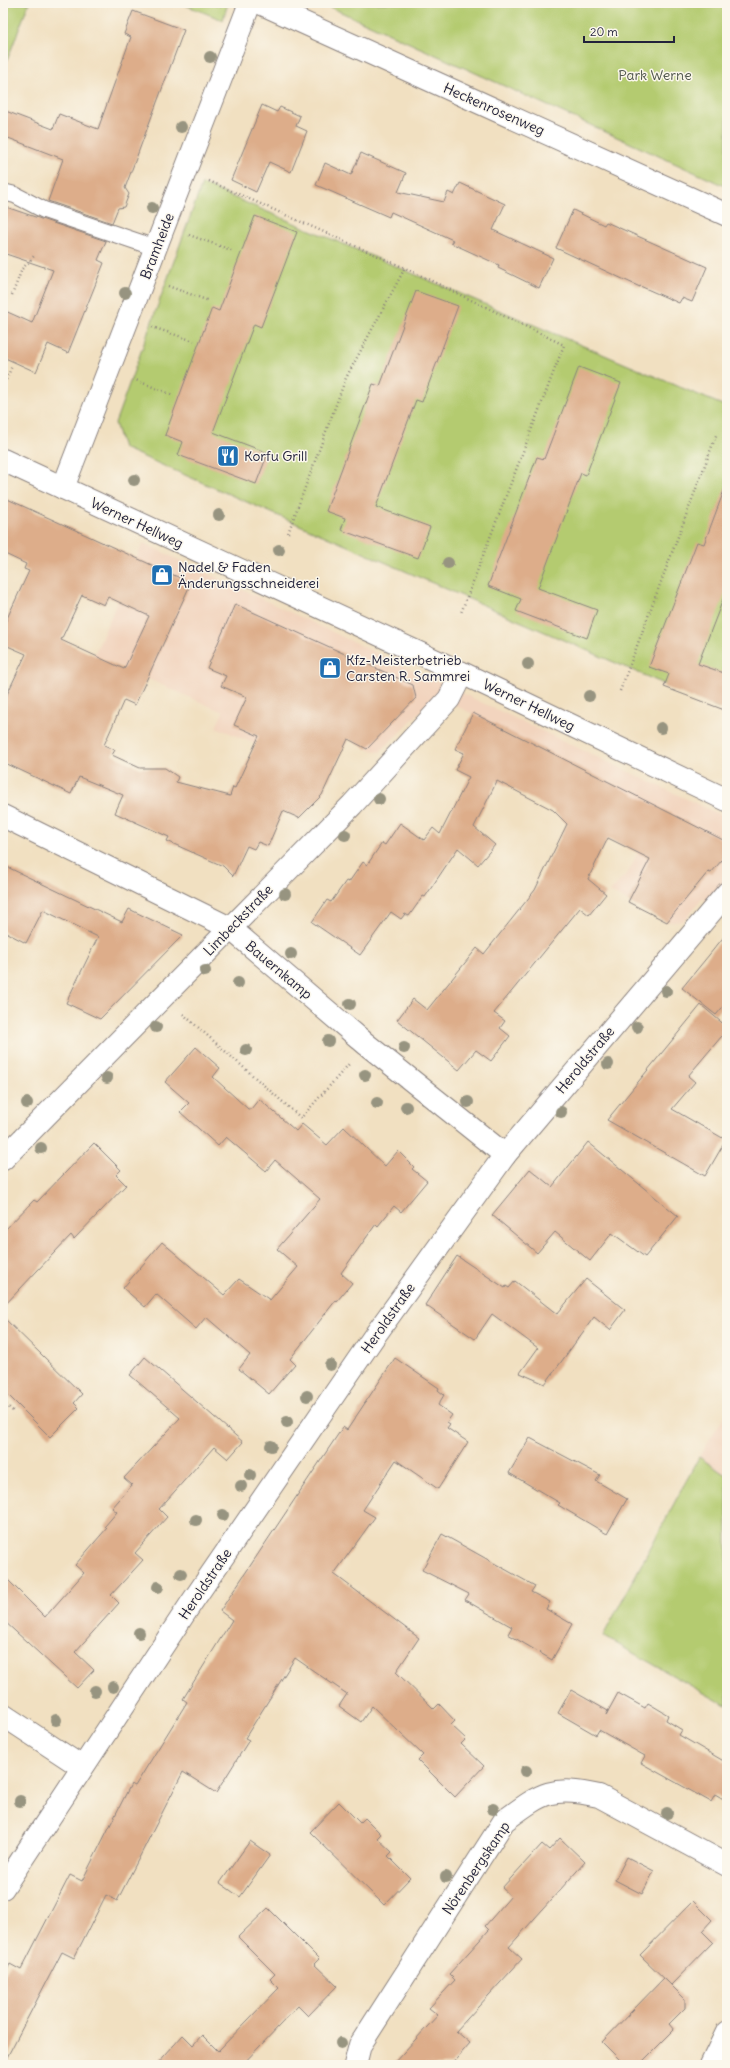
<svg xmlns="http://www.w3.org/2000/svg" width="730" height="2068" font-family="Delius,sans-serif">
<style>
.built{fill:#f2d4be}
.green{fill:#b4cb6f;stroke:#6b7655}
.building{fill:#ddad8a;fill-rule:evenodd}
.lines{fill:none;stroke-linecap:round;stroke-linejoin:round}
.lane-casing{stroke:#8a817e;stroke-width:18}
.street-casing{stroke:#8a817e;stroke-width:24}
.secondary-casing{stroke:#8a817e;stroke-width:24}
.path{stroke:#8a817e;stroke-width:2.5;stroke-dasharray:1 3;stroke-linecap:butt}
.lane{stroke:#fff;stroke-width:16}
.street{stroke:#fff;stroke-width:22}
.secondary{stroke:#fff;stroke-width:22}
.tree{fill:#979480}
.labels{text-anchor:middle;dominant-baseline:central;stroke-width:3;stroke-linejoin:round;paint-order:stroke}
.park-label{font-size:14px;fill:#4e554b;stroke:#fbf7ec}
.street-label{font-size:14px;fill:#22223b;stroke:#fbf7ec}
.poi-label{font-size:14px;fill:#22223b;stroke:#fbf7ec;text-anchor:start}
</style>
<rect width="100%" height="100%" fill="#fbf7ec"/>
<filter id="ink" filterUnits="userSpaceOnUse"><feTurbulence type="fractalNoise" baseFrequency=".025" numOctaves="2"/><feDisplacementMap in="SourceGraphic" scale="8" xChannelSelector="R" yChannelSelector="G"/><feConvolveMatrix kernelMatrix="1 2 1 2 8 2 1 2 1" color-interpolation-filters="sRGB"/></filter>
<filter id="wash" filterUnits="userSpaceOnUse"><feTurbulence type="fractalNoise" baseFrequency=".012" numOctaves="4" result="noise"/><feDisplacementMap in="SourceGraphic" scale="16" xChannelSelector="R" yChannelSelector="G"/><feGaussianBlur stdDeviation="0.9" result="paint"/><feColorMatrix in="noise" values="0 0 0 0 0 0 0 0 0 0 0 0 0 0 0 0 0 1.4 0 .05"/><feComposite in="paint" operator="in"/></filter>
<g filter="url(#wash)">
<rect width="100%" height="100%" fill="#f1e0c1"/>
<g class="built">
<polygon points="143,543 727,818 727,923 703,898 683,921 667,922 610,892 629,871 658,808 435,695 432,700 380,752 367,749 353,742 355,738 275,701 255,744 216,727 223,712 94,655"/>
<polygon points="727,1412 727,1476 699,1457"/>
</g>
<g class="green">
<polygon points="3,3 29,3 3,71"/>
<polygon points="180,3 228,3 223,20"/>
<polygon points="321,3 727,3 727,187"/>
<polygon points="202,184 727,407 727,688 719,708 123,448 115,423"/>
<polygon points="699,1457 727,1476 727,1706 603,1636"/>
</g>
<g id="blocks">
<g class="building">
<polygon points="133,11 184,30 125,188 129,194 124,207 118,208 112,223 48,201 63,159 3,136 3,110 53,129 59,114 98,129 131,37 124,34"/>
<polygon points="262,105 277,112 280,107 300,116 296,126 307,131 291,172 269,162 256,192 231,180"/>
<polygon points="361,153 406,173 398,192 444,202 448,192 454,195 460,183 505,204 493,230 553,258 539,288 498,268 499,265 451,243 453,240 391,212 389,217 316,185 325,163 351,175"/>
<polygon points="3,206 106,241 98,260 104,263 68,353 48,344 36,372 3,357 3,310 32,323 53,270 3,253"/>
<polygon points="573,210 604,225 606,222 707,267 692,302 682,298 679,303 640,286 640,287 556,248"/>
<polygon points="255,216 297,232 261,327 254,324 213,432 268,453 256,484 178,455 183,442 165,435 212,308 219,311"/>
<polygon points="416,291 458,306 422,402 416,400 376,507 430,527 418,558 341,530 345,518 326,511 373,384 380,386"/>
<polygon points="579,367 621,383 586,475 581,473 538,588 597,610 587,638 516,611 521,599 488,586 537,457 544,459"/>
<polygon points="725,488 727,489 727,589 698,664 727,674 727,711 664,687 669,674 649,667 697,542 704,544"/>
<path d="M3,497l188,86 -56,122 -11,-5 -20,45 11,5 -3,5 28,13h25l13,9 -2,5 54,14 3,-9 2,1 24,-52 -25,-11 13,-28 -26,-11 5,-10 -19,-8 28,-64 178,81 3,13 -49,51 -19,-10 -26,56 -23,23 -16,-7 -15,35 -10,-4 -4,7 -7,-3 -14,30 -10,-10 -56,-25 2,-4 -54,-24 8,-18 -44,-18 -8,17 -68,-32v-59l23,-49 -23,-10v-17l26,-56 -5,-2 2,-5 -23,-11zM82,595l22,10 4,-8 41,19 -25,53 -63,-29z"/>
<polygon points="473,713 727,842 727,854 711,873 708,872 667,922 628,902 650,859 608,838 588,879 606,894 589,915 580,908 494,1013 505,1021 500,1028 510,1036 491,1061 476,1050 459,1070 397,1020 413,999 427,1010 477,948 484,954 535,890 567,824 553,810 497,781 474,827 495,845 478,865 458,848 425,897 423,896 409,916 405,914 401,919 391,912 360,955 312,922 327,900 331,902 346,881 349,882 363,862 367,865 382,843 385,845 400,823 424,840 433,828 440,834 469,777 455,770 464,753 455,749"/>
<polygon points="3,865 122,922 129,909 183,935 100,1019 66,1003 98,937 43,910 26,943 3,931"/>
<polygon points="727,933 727,1002 716,1015 682,988"/>
<polygon points="701,1005 727,1027 727,1030 688,1076 695,1082 672,1109 726,1140 705,1176 607,1120"/>
<polygon points="196,1047 220,1068 213,1077 248,1109 251,1109 259,1099 296,1131 302,1124 327,1145 344,1127 385,1166 398,1151 414,1167 412,1169 427,1181 401,1212 394,1206 378,1226 376,1224 341,1273 352,1283 337,1301 336,1300 290,1359 295,1364 269,1394 239,1369 250,1355 206,1317 196,1329 156,1294 145,1307 123,1288 162,1242 224,1295 239,1279 270,1300 298,1267 277,1249 320,1199 275,1160 266,1171 226,1137 218,1146 180,1112 189,1103 165,1082"/>
<polygon points="588,1142 678,1216 645,1257 612,1233 590,1261 555,1232 537,1253 492,1215 530,1169 552,1187"/>
<polygon points="94,1143 121,1170 116,1175 126,1185 74,1239 71,1235 3,1307 3,1232 34,1200 37,1202"/>
<polygon points="457,1256 505,1288 506,1286 509,1288 515,1281 557,1314 586,1279 625,1310 610,1330 594,1317 545,1384 520,1373 538,1348 492,1314 475,1339 425,1305"/>
<polygon points="3,1317 82,1394 74,1403 79,1408 50,1437 3,1390"/>
<polygon points="145,1357 243,1442 228,1459 214,1447 159,1509 167,1517 135,1553 143,1560 111,1595 119,1603 75,1652 94,1670 77,1688 3,1620 3,1575 45,1617 84,1573 75,1565 107,1528 105,1526 117,1512 112,1508 132,1485 124,1478 180,1418 130,1375"/>
<polygon points="395,1358 439,1388 438,1390 444,1395 438,1405 452,1415 447,1422 450,1424 447,1428 468,1442 438,1489 396,1460 363,1510 375,1517 334,1574 419,1638 396,1672 434,1709 439,1704 455,1721 451,1725 466,1739 461,1744 484,1766 455,1797 418,1760 423,1755 372,1706 361,1722 339,1706 347,1694 295,1658 245,1738 249,1740 216,1793 183,1772 117,1901 106,1895 74,1958 62,1952 3,2065 3,1977 10,1964 21,1970 70,1875 82,1881 131,1784 135,1786 187,1702 183,1699 232,1620 220,1611 343,1427 347,1430"/>
<polygon points="530,1438 600,1475 596,1481 627,1499 607,1534 558,1505 560,1503 509,1473"/>
<polygon points="442,1534 535,1586 531,1592 550,1602 546,1609 572,1624 552,1660 508,1634 512,1627 465,1600 469,1594 422,1570"/>
<polygon points="571,1690 608,1711 606,1715 618,1693 645,1708 648,1703 668,1715 666,1720 682,1730 679,1735 727,1763 727,1802 715,1795 711,1802 641,1763 645,1756 599,1730 596,1735 558,1713"/>
<polygon points="339,1802 360,1823 365,1818 381,1834 377,1838 392,1852 388,1856 410,1878 384,1905 310,1832"/>
<polygon points="560,1838 585,1862 509,1947 522,1959 456,2031 470,2043 451,2065 392,2065 438,2015 429,2008 455,1980 449,1974 489,1930 485,1926 511,1896 502,1888 542,1844 549,1850"/>
<polygon points="250,1841 270,1855 240,1897 220,1883"/>
<polygon points="627,1857 654,1871 642,1894 615,1880"/>
<polygon points="693,1901 712,1920 702,1931 713,1942 671,1985 640,1955"/>
<polygon points="268,1908 319,1959 314,1964 337,1986 308,2016 298,2006 242,2065 156,2065 183,2035 193,2045 202,2035 218,2051 279,1988 270,1979 275,1974 238,1937"/>
<polygon points="664,1978 685,1999 685,2008 669,2024 674,2030 639,2065 625,2065 602,2042"/>
</g>
</g>
</g>
<g filter="url(#ink)">
<use href="#blocks" fill-opacity="0" stroke="#8a817e" stroke-width="1"/>
<g class="lines">
<g class="lane-casing">
<polyline id="lane" points="3,192 15,195 44,210 156,248"/>
</g>
<g class="street-casing">
<g id="street">
<polyline points="260,3 727,215"/>
<polyline points="63,488 250,3"/>
<polyline points="3,816 230,928 366,1044 505,1155"/>
<polyline points="3,1159 352,805 449,699 462,673"/>
<polyline points="3,1715 82,1767"/>
<polyline points="3,1888 192,1602 373,1338 505,1155 727,893"/>
<path d="M355,2065l5,-20 144,-224c38,-28 47,-36 95,-25l128,69"/>
<polyline points="711,2065 727,2032"/>
</g>
</g>
<g class="secondary-casing">
<polyline id="secondary" points="3,460 462,673 727,800"/>
</g>
<g class="path">
<polyline points="209,3 221,6"/>
<polyline points="209,181 405,268 564,345 461,613"/>
<polyline points="189,235 234,251"/>
<polyline points="168,286 209,301"/>
<polyline points="12,295 22,269 35,255"/>
<polyline points="152,327 194,341"/>
<polyline points="133,379 173,395"/>
<polyline points="3,387 12,366"/>
<polyline points="288,533 346,378 405,268"/>
<polyline points="620,691 717,433"/>
<polyline points="183,1014 301,1118 349,1064"/>
<polyline points="3,1402 13,1411"/>
</g>
<use href="#lane" class="lane"/>
<use href="#street" class="street"/>
<use href="#secondary" class="secondary"/>
</g>
<g class="tree">
<circle cx="210" cy="57" r="6"/>
<circle cx="181" cy="127" r="6"/>
<circle cx="152" cy="208" r="6"/>
<circle cx="125" cy="293" r="6"/>
<circle cx="134" cy="480" r="6"/>
<circle cx="219" cy="515" r="6"/>
<circle cx="279" cy="550" r="6"/>
<circle cx="448" cy="563" r="6"/>
<circle cx="528" cy="664" r="6"/>
<circle cx="589" cy="696" r="6"/>
<circle cx="661" cy="728" r="6"/>
<circle cx="379" cy="799" r="6"/>
<circle cx="345" cy="835" r="6"/>
<circle cx="285" cy="894" r="6"/>
<circle cx="291" cy="954" r="6"/>
<circle cx="205" cy="971" r="6"/>
<circle cx="238" cy="983" r="6"/>
<circle cx="666" cy="991" r="6"/>
<circle cx="350" cy="1004" r="6"/>
<circle cx="156" cy="1027" r="6"/>
<circle cx="637" cy="1027" r="6"/>
<circle cx="328" cy="1041" r="6"/>
<circle cx="404" cy="1048" r="6"/>
<circle cx="246" cy="1050" r="6"/>
<circle cx="608" cy="1064" r="6"/>
<circle cx="365" cy="1075" r="6"/>
<circle cx="107" cy="1078" r="6"/>
<circle cx="468" cy="1102" r="6"/>
<circle cx="27" cy="1103" r="6"/>
<circle cx="377" cy="1103" r="6"/>
<circle cx="406" cy="1107" r="6"/>
<circle cx="561" cy="1112" r="6"/>
<circle cx="41" cy="1148" r="6"/>
<circle cx="330" cy="1365" r="6"/>
<circle cx="307" cy="1396" r="6"/>
<circle cx="287" cy="1422" r="6"/>
<circle cx="271" cy="1446" r="6"/>
<circle cx="250" cy="1475" r="6"/>
<circle cx="241" cy="1486" r="6"/>
<circle cx="223" cy="1515" r="6"/>
<circle cx="196" cy="1520" r="6"/>
<circle cx="181" cy="1574" r="6"/>
<circle cx="158" cy="1587" r="6"/>
<circle cx="139" cy="1633" r="6"/>
<circle cx="113" cy="1687" r="6"/>
<circle cx="95" cy="1691" r="6"/>
<circle cx="56" cy="1720" r="6"/>
<circle cx="526" cy="1771" r="6"/>
<circle cx="20" cy="1801" r="6"/>
<circle cx="493" cy="1809" r="6"/>
<circle cx="667" cy="1813" r="6"/>
<circle cx="446" cy="1877" r="6"/>
<circle cx="341" cy="2043" r="6"/>
</g>
</g>
<defs>
<g id="restaurant-square" transform="scale(1.15)"><rect x="-9" y="-9" width="18" height="18" rx="4" fill="#1f6fb2" stroke="#fbf7ec"/><path d="M-5-6h1v4h1v-4h1v4h1v-4h1v5L-1.5 .5V6h-2V.5L-5-1ZM5-6V6H3V1.5H1.5Q1.5-4 5-6Z" fill="#fff"/></g>
<g id="shop-square" transform="scale(1.15)"><rect x="-9" y="-9" width="18" height="18" rx="4" fill="#1f6fb2" stroke="#fbf7ec"/><path d="M-5-2.5h2.3a2.7 3.5 0 0 1 5.4 0H5L5.5 6h-11ZM-1.5-2.5h3a1.5 2.3 0 0 0-3 0Z" fill="#fff"/></g>
</defs>
<g fill-rule="evenodd">
<use href="#restaurant-square" x="228" y="456"/>
<use href="#shop-square" x="162" y="575"/>
<use href="#shop-square" x="330" y="668"/>
</g>
<g class="labels">
<g class="park-label">
<text x="655" y="75">Park Werne</text>
</g>
<g class="street-label">
<text transform="translate(494 109) rotate(24)">Heckenrosenweg</text>
<text transform="translate(157 246) rotate(-69)">Bramheide</text>
<text transform="translate(137 523) rotate(25)">Werner Hellweg</text>
<text transform="translate(529 705) rotate(26)">Werner Hellweg</text>
<text transform="translate(238 920) rotate(-46)">Limbeckstraße</text>
<text transform="translate(279 970) rotate(40)">Bauernkamp</text>
<text transform="translate(585 1060) rotate(-50)">Heroldstraße</text>
<text transform="translate(388 1318) rotate(-55)">Heroldstraße</text>
<text transform="translate(205 1584) rotate(-56)">Heroldstraße</text>
<text transform="translate(476 1868) rotate(-56)">Nörenbergskamp</text>
</g>
<g class="poi-label">
<text x="244" y="456">Korfu Grill</text>
<text x="178" y="567">Nadel &amp; Faden<tspan x="178" dy="16">Änderungsschneiderei</tspan></text>
<text x="346" y="660">Kfz-Meisterbetrieb<tspan x="346" dy="16">Carsten R. Sammrei</tspan></text>
</g>
</g>
<rect width="730" height="2068" fill="none" stroke="#fbf7ec" stroke-width="16"/>
<path d="M584 36v6h90v-6" fill="none" stroke="#22223b" stroke-width="2"/>
<text x="590" y="36" font-size="12" fill="#22223b" stroke="#fbf7ec" stroke-width="3" paint-order="stroke">20 m</text>
</svg>
